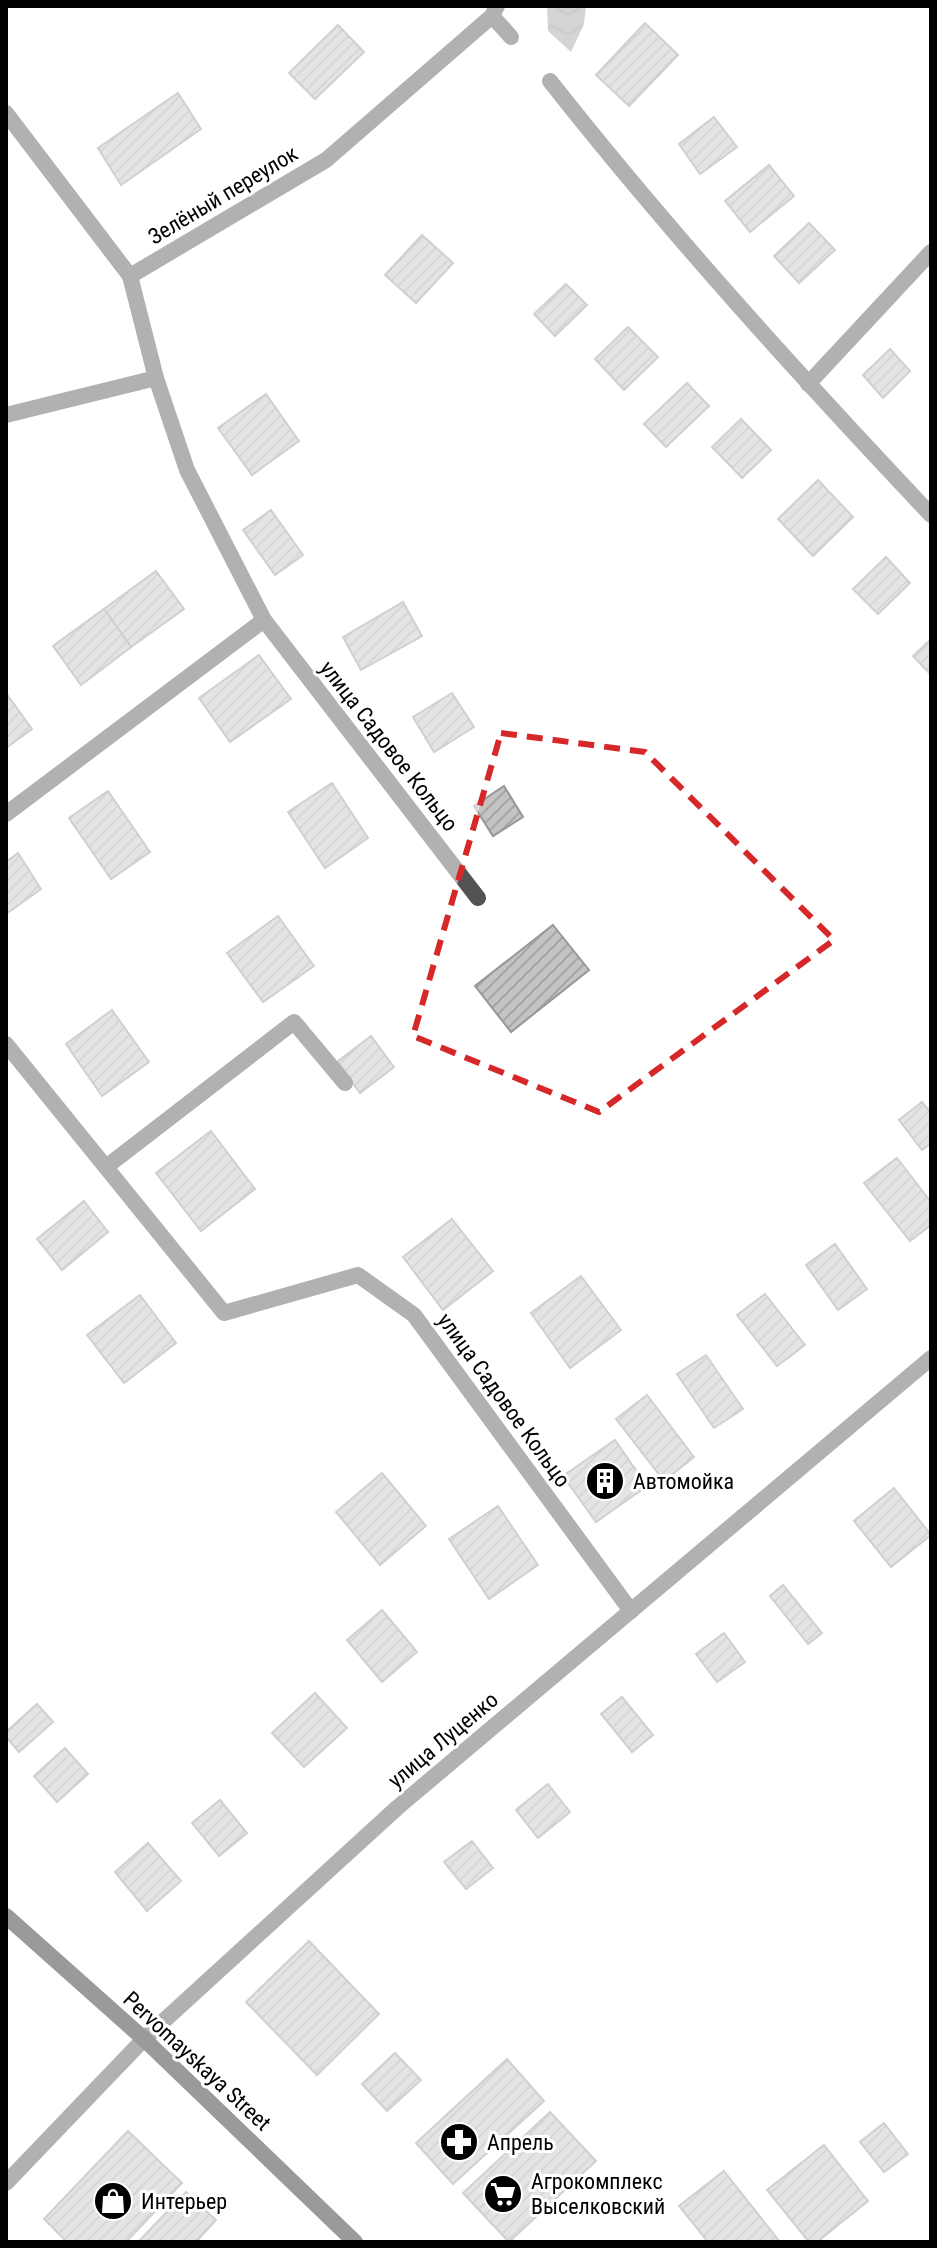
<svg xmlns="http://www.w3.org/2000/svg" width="937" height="2248" font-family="'Roboto Condensed',sans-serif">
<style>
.water{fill:url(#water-waves)}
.building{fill:url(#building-hatch);stroke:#979797;stroke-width:2}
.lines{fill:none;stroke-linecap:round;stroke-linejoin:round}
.lane{stroke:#535353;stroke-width:16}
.street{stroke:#535353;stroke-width:16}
.secondary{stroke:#202020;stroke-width:16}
.marked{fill:none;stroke:#d62828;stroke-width:6;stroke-dasharray:16 10;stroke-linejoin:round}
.labels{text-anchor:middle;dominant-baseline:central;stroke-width:6;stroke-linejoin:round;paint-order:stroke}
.street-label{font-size:22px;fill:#000;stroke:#fff}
.poi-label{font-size:22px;fill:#000;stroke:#fff;text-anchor:start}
</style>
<defs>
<pattern id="water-waves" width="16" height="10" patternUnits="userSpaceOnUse" patternTransform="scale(2)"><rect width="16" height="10" fill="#a1a1a1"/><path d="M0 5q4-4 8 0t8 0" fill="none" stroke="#898989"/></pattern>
<pattern id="building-hatch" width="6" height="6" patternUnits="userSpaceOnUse" patternTransform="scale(2)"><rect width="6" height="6" fill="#c3c3c3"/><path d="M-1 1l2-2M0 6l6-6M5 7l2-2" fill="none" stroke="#a6a6a6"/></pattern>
</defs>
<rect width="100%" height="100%" fill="#fff"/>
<polygon class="water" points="547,6 586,6 584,24 571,52 548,31"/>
<g class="building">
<polygon points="645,23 678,55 629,106 596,75"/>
<polygon points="338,25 364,52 315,99 289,73"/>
<polygon points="178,93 201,129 121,185 98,148"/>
<polygon points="714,117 737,147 700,174 679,144"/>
<polygon points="769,165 794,196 750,232 725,201"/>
<polygon points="809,223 835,250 799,283 774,256"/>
<polygon points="422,235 453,263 416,303 385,275"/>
<polygon points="566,284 587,305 555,336 534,314"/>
<polygon points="628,327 658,357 624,390 595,359"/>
<polygon points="890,349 910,371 883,398 863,375"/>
<polygon points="687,383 709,406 666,447 644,424"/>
<polygon points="266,394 299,441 252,475 218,428"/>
<polygon points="741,419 771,450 742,478 712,447"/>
<polygon points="818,480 853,517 813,556 778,519"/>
<polygon points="271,510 303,555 275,575 243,530"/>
<polygon points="886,557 910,583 878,614 853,589"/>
<polygon points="156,571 184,609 131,647 104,609"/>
<polygon points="403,602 422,636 361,670 343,637"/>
<polygon points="104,609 131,647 81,685 53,646"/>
<polygon points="931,639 931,675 913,656"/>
<polygon points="259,655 291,699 230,742 199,698"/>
<polygon points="6,693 32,729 6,748"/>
<polygon points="452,693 474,727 434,752 413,717"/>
<polygon points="332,783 368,838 325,868 288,812"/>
<polygon points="504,786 523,817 493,836 474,806"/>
<polygon points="108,791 150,852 111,879 69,818"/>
<polygon points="18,853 41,889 6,914 6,862"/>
<polygon points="278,916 314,966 263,1002 227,953"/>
<polygon points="553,925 589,970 511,1032 475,986"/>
<polygon points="112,1010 149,1062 102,1096 66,1044"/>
<polygon points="371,1036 394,1067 360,1093 337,1062"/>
<polygon points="922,1102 931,1113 931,1143 922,1150 899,1120"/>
<polygon points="211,1131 255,1189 201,1231 156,1173"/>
<polygon points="897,1158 931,1202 931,1225 910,1241 864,1183"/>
<polygon points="84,1201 108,1232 62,1270 37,1239"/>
<polygon points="452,1219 493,1271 443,1310 403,1257"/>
<polygon points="835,1244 867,1289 838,1310 806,1265"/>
<polygon points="581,1276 621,1330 570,1368 531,1313"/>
<polygon points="765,1294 805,1345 777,1366 737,1315"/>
<polygon points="140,1295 176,1343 124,1383 87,1335"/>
<polygon points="706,1355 743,1409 714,1428 677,1374"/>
<polygon points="647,1395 694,1457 664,1481 616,1419"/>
<polygon points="615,1440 647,1486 596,1522 563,1476"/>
<polygon points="382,1473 426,1526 380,1565 336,1512"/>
<polygon points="894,1488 931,1535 891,1567 854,1521"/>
<polygon points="498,1506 538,1565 489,1599 449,1539"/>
<polygon points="783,1585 822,1633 808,1644 770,1596"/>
<polygon points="382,1610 417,1652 382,1682 347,1640"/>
<polygon points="724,1633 745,1662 717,1682 696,1654"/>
<polygon points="315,1693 347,1728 304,1767 272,1733"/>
<polygon points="622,1697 653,1735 632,1752 601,1714"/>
<polygon points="37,1704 53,1722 19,1752 6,1737 6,1732"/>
<polygon points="65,1748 88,1774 57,1802 34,1776"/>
<polygon points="548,1784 570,1812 538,1838 516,1810"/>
<polygon points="220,1800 247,1833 219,1856 192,1823"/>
<polygon points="472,1841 493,1868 466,1889 444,1862"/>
<polygon points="148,1843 181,1881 147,1911 115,1872"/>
<polygon points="309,1941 379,2014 317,2075 246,2002"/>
<polygon points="395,2053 421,2080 387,2111 362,2084"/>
<polygon points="507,2059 544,2101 453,2184 416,2143"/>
<polygon points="550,2112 596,2161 509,2242 463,2193"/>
<polygon points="884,2123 908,2154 884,2172 860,2142"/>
<polygon points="128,2131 182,2183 126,2242 67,2242 44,2219"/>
<polygon points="824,2145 868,2201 817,2242 809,2242 767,2190"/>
<polygon points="724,2171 780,2242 708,2242 679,2206"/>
<polygon points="186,2192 216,2220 196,2242 138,2242"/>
</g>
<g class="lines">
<g class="lane">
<polyline points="808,384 931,252"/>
<polyline points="6,415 156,378"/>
<polyline points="106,1167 294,1022 345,1083"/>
</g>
<g class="street">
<polyline points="492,16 511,37"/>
<path d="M550,81c119,151 249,294 381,434"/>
<polyline points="6,113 130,276 156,378 187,470 264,620 478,898"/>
<polyline points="130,276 326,160 492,16 497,6"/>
<polyline points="6,814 264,620"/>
<polyline points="6,1044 224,1313 358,1275 414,1315 631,1611"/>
<polyline points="6,2183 144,2039 398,1807 931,1358"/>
</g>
<polyline class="secondary" points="6,1916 144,2039 355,2242"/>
</g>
<path d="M0 0H937V2248H0ZM501,733l144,19 189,188 -235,172 -186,-76z" fill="#fff" fill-opacity=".55" fill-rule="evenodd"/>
<path class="marked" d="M501,733l144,19 189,188 -235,172 -186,-76z"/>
<defs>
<g id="building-disc" transform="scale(2)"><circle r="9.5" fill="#000" stroke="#fff"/><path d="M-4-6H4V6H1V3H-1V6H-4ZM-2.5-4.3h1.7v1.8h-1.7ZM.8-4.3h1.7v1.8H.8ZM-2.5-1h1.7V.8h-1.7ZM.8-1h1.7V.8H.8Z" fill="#fff"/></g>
<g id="pharmacy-disc" transform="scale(2)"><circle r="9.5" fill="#000" stroke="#fff"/><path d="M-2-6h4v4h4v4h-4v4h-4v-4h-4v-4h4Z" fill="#fff"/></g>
<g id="supermarket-disc" transform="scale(2)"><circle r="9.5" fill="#000" stroke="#fff"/><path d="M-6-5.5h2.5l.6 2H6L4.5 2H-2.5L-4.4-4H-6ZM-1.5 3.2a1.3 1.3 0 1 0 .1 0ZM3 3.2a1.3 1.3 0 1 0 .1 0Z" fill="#fff"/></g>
<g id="shop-disc" transform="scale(2)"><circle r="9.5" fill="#000" stroke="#fff"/><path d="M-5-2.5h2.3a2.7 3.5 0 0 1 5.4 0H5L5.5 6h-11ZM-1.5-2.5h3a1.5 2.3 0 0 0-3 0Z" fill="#fff"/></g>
</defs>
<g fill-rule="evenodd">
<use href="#building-disc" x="605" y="1481"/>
<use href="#pharmacy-disc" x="459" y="2142"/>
<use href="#supermarket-disc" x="503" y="2194"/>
<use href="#shop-disc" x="113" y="2201"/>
</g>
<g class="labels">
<g class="street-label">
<text transform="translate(223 195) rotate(-31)">Зелёный переулок</text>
<text transform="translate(389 746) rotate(52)">улица Садовое Кольцо</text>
<text transform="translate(504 1400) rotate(54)">улица Садовое Кольцо</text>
<text transform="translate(443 1740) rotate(-40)">улица Луценко</text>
<text transform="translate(197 2061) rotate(43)">Pervomayskaya Street</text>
</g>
<g class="poi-label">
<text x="633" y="1481">Автомойка</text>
<text x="487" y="2142">Апрель</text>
<text x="531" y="2181">Агрокомплекс<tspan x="531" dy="25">Выселковский</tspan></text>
<text x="141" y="2201">Интерьер</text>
</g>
</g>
<rect width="937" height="2248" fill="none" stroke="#000000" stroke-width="16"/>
</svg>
